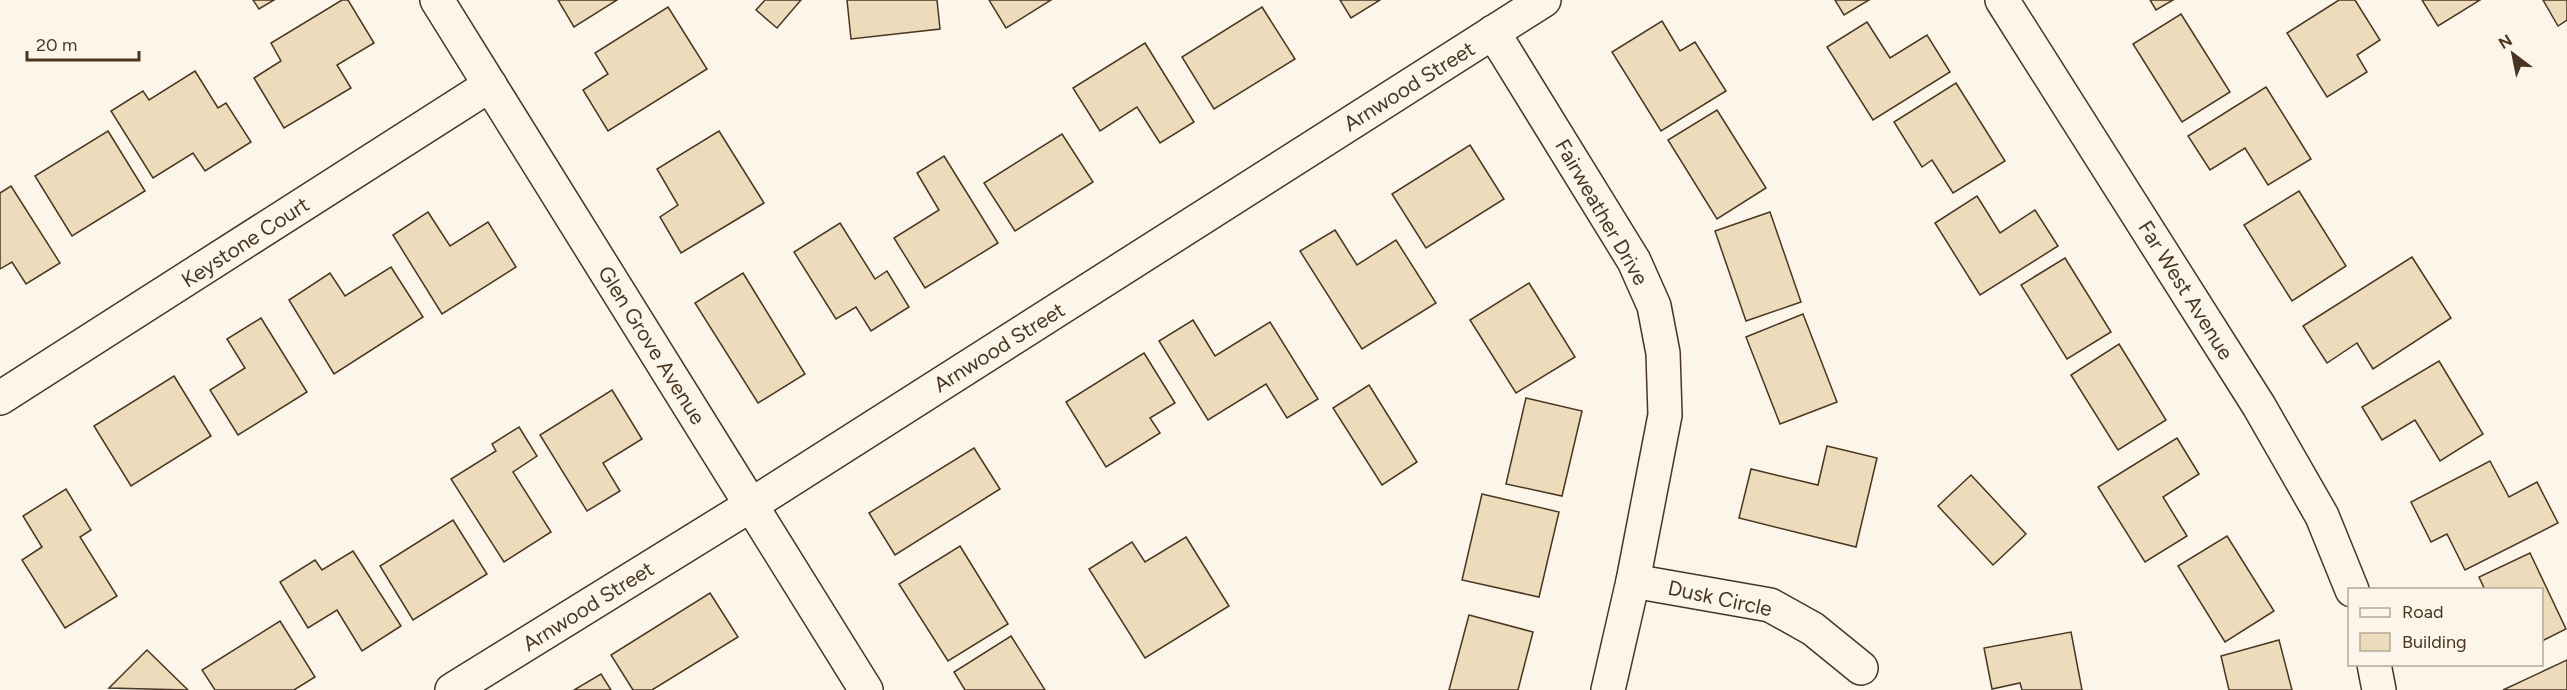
<svg xmlns="http://www.w3.org/2000/svg" width="2567" height="690" font-family="Figtree,sans-serif">
<style>
.building{fill:#ecdcbc;stroke:#4a3520;stroke-width:1.5}
.lines{fill:none;stroke-linecap:round;stroke-linejoin:round}
.minor-casing{stroke:#4a3520;stroke-width:36}
.minor{stroke:#fbf6e9;stroke-width:33}
.labels{text-anchor:middle;dominant-baseline:central;stroke-width:4.5;stroke-linejoin:round;paint-order:stroke}
.street-label{font-size:21px;fill:#4a3520;stroke:#fbf6e9}
</style>
<rect width="100%" height="100%" fill="#fbf6e9"/>
<g class="building">
<polygon points="253,0 274,0 259,9"/>
<polygon points="342,0 348,0 374,43 337,65 351,88 284,128 254,78 281,61 271,43"/>
<polygon points="558,0 617,0 574,27"/>
<polygon points="765,0 801,0 777,28 756,10"/>
<polygon points="847,0 937,0 940,29 851,39"/>
<polygon points="989,0 1051,0 1006,28"/>
<polygon points="1340,0 1380,0 1351,18"/>
<polygon points="1835,0 1869,0 1844,15"/>
<polygon points="2150,0 2173,0 2156,10"/>
<polygon points="2339,0 2355,0 2380,40 2357,55 2367,72 2327,97 2287,33"/>
<polygon points="2422,0 2480,0 2438,26"/>
<polygon points="2543,0 2567,0 2567,20 2558,26"/>
<polygon points="668,7 707,69 608,131 583,90 608,74 595,53"/>
<polygon points="1262,7 1295,59 1214,109 1182,57"/>
<polygon points="2181,14 2230,92 2182,122 2133,44"/>
<polygon points="1662,21 1680,51 1695,42 1726,91 1661,131 1612,52"/>
<polygon points="1867,22 1890,58 1927,35 1950,72 1873,120 1827,47"/>
<polygon points="1145,43 1194,122 1160,143 1137,107 1100,131 1073,88"/>
<polygon points="195,71 218,108 226,103 251,142 205,171 193,153 153,178 111,111 143,91 149,100"/>
<polygon points="1956,83 2005,161 1953,193 1932,160 1922,167 1894,122"/>
<polygon points="2266,87 2311,159 2268,185 2245,148 2210,170 2188,136"/>
<polygon points="1717,110 1766,188 1717,219 1668,140"/>
<polygon points="108,131 145,191 72,236 35,176"/>
<polygon points="719,131 764,203 681,253 660,217 678,205 657,169"/>
<polygon points="1062,134 1093,182 1015,231 984,183"/>
<polygon points="1470,145 1504,199 1426,248 1392,194"/>
<polygon points="944,156 998,243 925,288 894,238 939,210 917,173"/>
<polygon points="11,186 60,263 26,284 12,262 0,269 0,193"/>
<polygon points="2299,191 2346,266 2292,301 2244,225"/>
<polygon points="1977,196 2000,233 2035,210 2058,246 1980,295 1935,223"/>
<polygon points="428,212 450,246 488,222 516,267 442,314 393,235"/>
<polygon points="1770,212 1801,302 1746,321 1715,231"/>
<polygon points="840,223 875,279 887,271 909,307 871,331 856,307 836,319 794,252"/>
<polygon points="1335,230 1357,265 1396,240 1436,303 1362,349 1300,251"/>
<polygon points="2412,257 2451,318 2373,369 2357,343 2327,363 2303,326"/>
<polygon points="2065,258 2111,332 2067,359 2021,285"/>
<polygon points="391,267 423,317 334,374 289,300 330,273 345,296"/>
<polygon points="743,273 805,374 758,403 695,303"/>
<polygon points="1529,283 1575,357 1516,393 1470,320"/>
<polygon points="1803,314 1837,402 1780,424 1746,337"/>
<polygon points="261,318 307,392 238,435 210,390 245,368 227,339"/>
<polygon points="1193,320 1215,356 1270,322 1318,399 1287,418 1266,384 1208,420 1159,341"/>
<polygon points="2119,344 2166,420 2118,450 2071,375"/>
<polygon points="1144,353 1175,403 1150,418 1160,433 1106,467 1066,402"/>
<polygon points="2439,361 2483,434 2440,461 2415,420 2382,440 2362,407"/>
<polygon points="174,376 211,436 131,486 94,426"/>
<polygon points="1369,385 1417,462 1382,485 1333,408"/>
<polygon points="612,390 642,439 603,463 620,491 587,511 540,435"/>
<polygon points="1526,398 1582,411 1562,496 1506,484"/>
<polygon points="519,427 537,456 513,472 551,532 504,562 451,479 496,451 492,444"/>
<polygon points="2177,438 2199,474 2163,497 2187,536 2145,562 2098,487"/>
<polygon points="1827,446 1877,458 1856,547 1739,518 1751,469 1818,485"/>
<polygon points="974,448 1000,489 895,555 869,513"/>
<polygon points="2490,461 2509,497 2537,482 2558,523 2465,570 2447,534 2431,542 2411,502"/>
<polygon points="1971,475 2026,534 1993,565 1938,506"/>
<polygon points="66,489 91,530 80,537 117,596 65,628 22,560 42,547 23,516"/>
<polygon points="1482,494 1559,512 1539,597 1462,580"/>
<polygon points="453,520 487,574 413,620 380,566"/>
<polygon points="2227,536 2274,611 2225,642 2178,566"/>
<polygon points="1186,537 1229,606 1145,658 1089,569 1132,542 1145,562"/>
<polygon points="960,546 1008,624 948,661 899,584"/>
<polygon points="353,551 401,626 362,651 337,610 308,628 280,582 315,560 322,570"/>
<polygon points="2530,553 2566,629 2542,641 2542,590 2485,590 2479,577"/>
<polygon points="710,593 738,637 652,690 633,690 611,655"/>
<polygon points="1469,615 1533,632 1518,690 1449,690"/>
<polygon points="280,621 315,677 294,690 215,690 202,670"/>
<polygon points="2071,632 2082,690 2022,690 2020,683 1992,689 1984,648"/>
<polygon points="1011,636 1045,690 965,690 954,672"/>
<polygon points="2279,640 2292,690 2229,690 2221,656"/>
<polygon points="147,650 188,690 109,688"/>
<polygon points="2567,660 2567,690 2503,690"/>
<polygon points="601,674 611,690 574,690"/>
</g>
<g class="lines">
<g class="minor-casing">
<g id="minor">
<polyline points="437,0 866,690"/>
<polyline points="2002,0 2259,406 2322,516 2352,590"/>
<polyline points="1493,32 1634,261 1654,306 1663,353 1665,415 1633,581 1608,690"/>
<polyline points="0,398 490,85"/>
<polyline points="1633,581 1770,605 1813,629 1861,668"/>
<polyline points="2374,664 2379,690"/>
<polyline points="452,690 751,505 1544,0"/>
</g>
</g>
<use href="#minor" class="minor"/>
</g>
<g class="labels">
<g class="street-label">
<text transform="translate(1409 86) rotate(-32)">Arnwood Street</text>
<text transform="translate(1602 212) rotate(60)">Fairweather Drive</text>
<text transform="translate(245 242) rotate(-33)">Keystone Court</text>
<text transform="translate(2186 290) rotate(58)">Far West Avenue</text>
<text transform="translate(652 345) rotate(58)">Glen Grove Avenue</text>
<text transform="translate(999 347) rotate(-32)">Arnwood Street</text>
<text transform="translate(1720 598) rotate(12)">Dusk Circle</text>
<text transform="translate(588 606) rotate(-32)">Arnwood Street</text>
</g>
</g>
<rect x="2348" y="588" width="195" height="78" fill="#fbf6e9" stroke="#b4a999" stroke-width="1.5"/>
<rect x="2360" y="608" width="30" height="9" fill="#fbf6e9" stroke="#b4a999" stroke-width="1.5"/>
<text x="2402" y="618" font-size="18" fill="#4a3520">Road</text>
<rect x="2360" y="633" width="30" height="18" fill="#ecdcbc" stroke="#b4a999" stroke-width="1.5"/>
<text x="2402" y="648" font-size="18" fill="#4a3520">Building</text>
<g transform="translate(2513 54) rotate(328)" stroke="#fbf6e9" stroke-width="4.5" paint-order="stroke">
<path d="M0-4.5L10 22L0 15L-10 22Z" fill="#4a3520"/>
<text y="-9" font-size="16" font-weight="bold" text-anchor="middle" fill="#4a3520">N</text>
</g>
<path d="M27 51v9h112v-9" fill="none" stroke="#4a3520" stroke-width="3"/>
<text x="36" y="51" font-size="18" fill="#4a3520" stroke="#fbf6e9" stroke-width="4.5" paint-order="stroke">20 m</text>
</svg>
